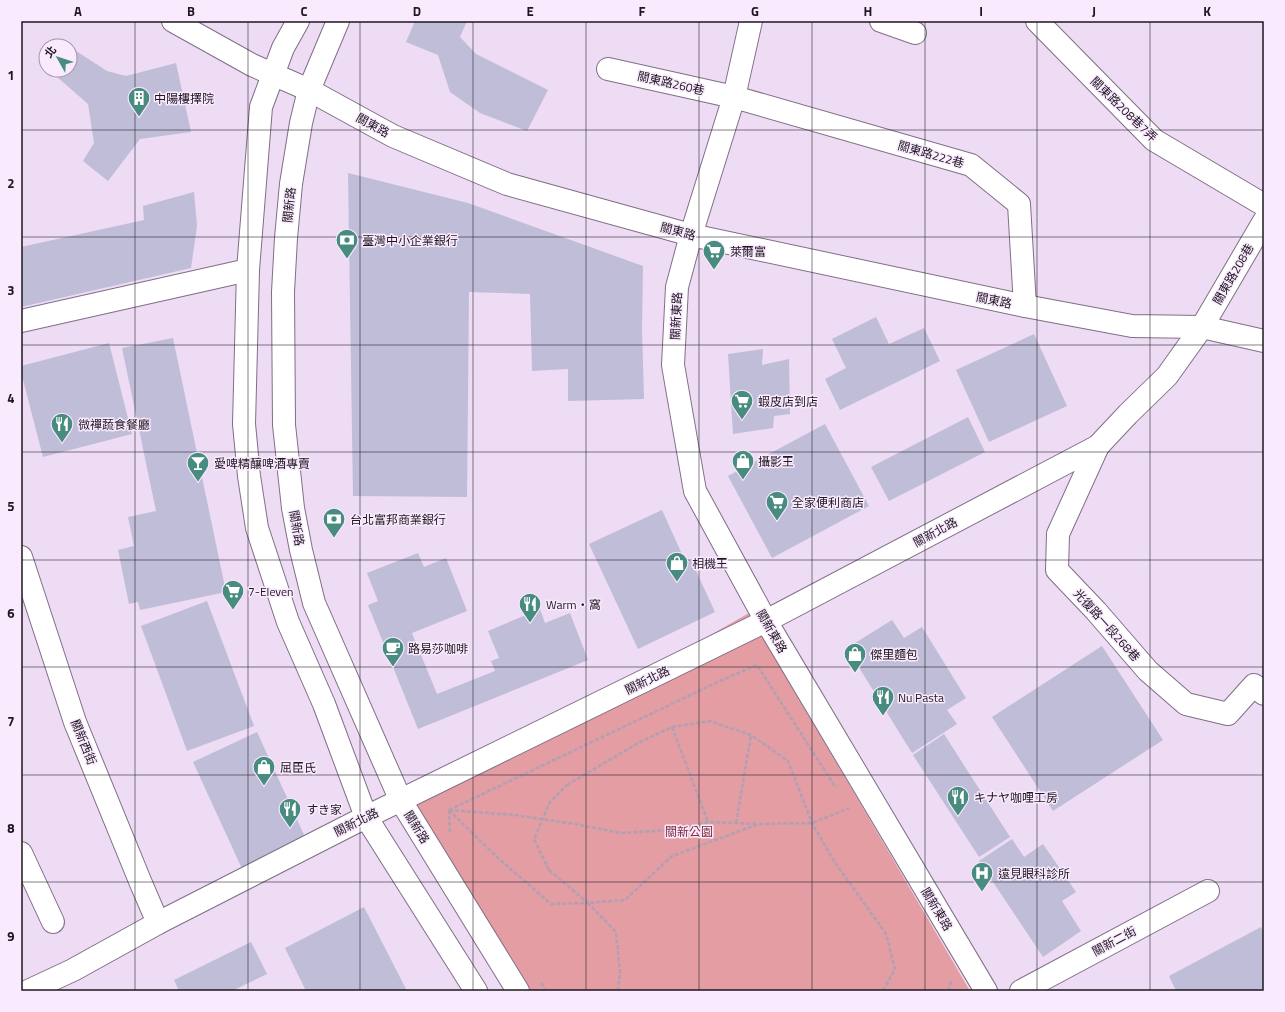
<svg xmlns="http://www.w3.org/2000/svg" width="1285" height="1012" font-family="'Titillium Web','Noto Sans TC','Noto Sans JP',sans-serif">
<style>
.green{fill:#e39da3}
.building{fill:#c0bdd8}
.lines{fill:none;stroke-linecap:round;stroke-linejoin:round}
.minor-casing{stroke:#806f86;stroke-width:24}
.path{stroke:#b0a0b4;stroke-width:2.5;stroke-dasharray:4 2;stroke-linecap:butt}
.minor{stroke:#fff;stroke-width:22}
.path-bridge{stroke:#b0a0b4;stroke-width:2.5;stroke-dasharray:4 2;stroke-linecap:butt}
.grid{fill:none;stroke:#1e1720;stroke-width:1;stroke-opacity:0.55}
.labels{text-anchor:middle;dominant-baseline:central;stroke-width:3;stroke-linejoin:round;paint-order:stroke}
.street-label{font-size:12px;fill:#1e1720;stroke:#faeafe}
.poi-label{font-size:12px;fill:#1e1720;stroke:#faeafe;text-anchor:start}
.park-label{font-size:12px;fill:#7f2a39;stroke:#faeafe}
.neatline{fill:none;stroke:#1e1720;stroke-width:1.5}
.grid-label{font-size:13px;text-anchor:middle;font-weight:bold;fill:#1e1720}
</style>
<rect width="100%" height="100%" fill="#eedbf4"/>
<polygon class="green" points="749,613 970,991 529,991 412,805"/>
<g class="building">
<polygon points="415,21 467,21 460,37 476,54 548,90 527,131 480,113 450,92 438,55 406,42"/>
<polygon points="76,51 107,71 126,76 176,63 191,132 140,139 108,181 83,161 94,143 88,104 56,76 61,70 70,70 70,58"/>
<polygon points="348,173 468,203 643,266 642,329 644,399 568,401 568,369 532,371 530,294 469,292 467,497 353,496"/>
<polygon points="194,192 197,226 191,268 21,307 21,247 144,220 143,206"/>
<polygon points="876,317 889,344 924,328 940,361 840,410 825,379 846,368 832,339"/>
<polygon points="1034,334 1067,406 989,442 956,370"/>
<polygon points="173,338 226,592 140,610 138,602 129,604 118,550 134,546 128,517 156,511 122,348"/>
<polygon points="109,343 132,434 43,457 21,372 21,366"/>
<polygon points="763,349 762,365 789,359 790,414 774,416 773,428 733,434 728,354"/>
<polygon points="968,417 985,452 889,501 871,467"/>
<polygon points="825,424 869,506 772,558 728,476"/>
<polygon points="662,510 686,563 691,560 715,612 638,649 589,544"/>
<polygon points="418,553 424,567 446,558 467,611 412,633 437,694 495,671 491,661 499,658 488,631 540,609 545,623 570,613 588,660 418,729 368,605 378,601 367,573"/>
<polygon points="207,601 254,726 187,751 141,626"/>
<polygon points="892,620 904,638 922,627 966,698 947,710 957,724 912,753 847,648"/>
<polygon points="1102,646 1163,740 1053,811 992,717"/>
<polygon points="257,732 305,837 244,873 193,762"/>
<polygon points="944,734 1010,837 979,857 913,755"/>
<polygon points="1012,839 1024,857 1043,844 1076,892 1062,901 1081,931 1043,957 979,861"/>
<polygon points="364,907 407,991 306,991 285,948"/>
<polygon points="1261,927 1264,933 1264,991 1176,991 1169,976"/>
<polygon points="251,942 267,974 232,991 179,991 174,980"/>
</g>
<g class="lines">
<g class="minor-casing">
<g id="minor">
<polyline points="173,21 252,65 309,90 393,136 507,184 691,235 1025,306 1132,326 1202,327 1264,341"/>
<polyline points="298,21 283,48 261,107 248,270 244,424 249,476 257,528 288,622 324,704 366,817 476,991"/>
<polyline points="338,21 309,90 301,123 291,184 286,238 283,292 284,425 293,508 301,550 314,603 401,801 518,991"/>
<polyline points="751,21 734,97 691,235 677,287 673,365 695,491 766,621 986,991"/>
<polyline points="881,21 915,33"/>
<polyline points="1037,21 1154,140 1264,205"/>
<polyline points="608,69 734,97 971,165 1019,204 1025,306"/>
<polyline points="21,321 248,270"/>
<polyline points="1098,446 1058,534 1057,570 1096,611 1148,671 1186,704 1228,714 1254,685 1264,694"/>
<polyline points="21,557 75,722 140,881 158,923"/>
<polyline points="21,853 53,922"/>
<polyline points="28,991 73,970 158,923 352,824 766,621 1098,446 1128,414 1167,376 1202,327 1264,221"/>
<polyline points="1021,991 1208,891"/>
</g>
</g>
<g class="path">
<polyline points="672,727 708,822"/>
<polyline points="567,785 640,742 672,727 710,721 751,735 788,761 812,823 834,861 886,934 895,969 883,991"/>
<polyline points="449,810 722,680 757,665 836,788"/>
<polyline points="449,810 515,815 575,824 621,833 670,830 708,822 756,824"/>
<polyline points="449,810 450,833"/>
<polyline points="449,810 498,858 551,904 588,903"/>
<polyline points="736,823 751,735"/>
<polyline points="549,870 588,903"/>
<polyline points="541,983 546,991"/>
<polyline points="618,991 620,972 616,932 588,903 625,900 672,856 759,824 812,823 849,808"/>
<polyline points="948,991 952,980"/>
</g>
<use href="#minor" class="minor"/>
<polyline class="path-bridge" points="549,870 534,839 550,802 567,785"/>
</g>
<path class="grid" d="M135,21v970M248,21v970M360,21v970M473,21v970M586,21v970M699,21v970M812,21v970M925,21v970M1037,21v970M1150,21v970M21,130h1243M21,237h1243M21,345h1243M21,452h1243M21,560h1243M21,667h1243M21,775h1243M21,882h1243"/>
<defs>
<g id="building-pin" transform="scale(1.15)"><path d="M0 17L-7.5 6A9.5 9.5 0 1 1 7.5 6Z" fill="#488b7f" stroke="#faeafe"/><path d="M-4-6H4V6H1V3H-1V6H-4ZM-2.5-4.3h1.7v1.8h-1.7ZM.8-4.3h1.7v1.8H.8ZM-2.5-1h1.7V.8h-1.7ZM.8-1h1.7V.8H.8Z" fill="#fff"/></g>
<g id="bank-pin" transform="scale(1.15)"><path d="M0 17L-7.5 6A9.5 9.5 0 1 1 7.5 6Z" fill="#488b7f" stroke="#faeafe"/><path d="M-6-4H6V4H-6ZM0-2.3a2.3 2.3 0 1 0 0 4.6a2.3 2.3 0 1 0 0-4.6Z" fill="#fff"/></g>
<g id="supermarket-pin" transform="scale(1.15)"><path d="M0 17L-7.5 6A9.5 9.5 0 1 1 7.5 6Z" fill="#488b7f" stroke="#faeafe"/><path d="M-6-5.5h2.5l.6 2H6L4.5 2H-2.5L-4.4-4H-6ZM-1.5 3.2a1.3 1.3 0 1 0 .1 0ZM3 3.2a1.3 1.3 0 1 0 .1 0Z" fill="#fff"/></g>
<g id="restaurant-pin" transform="scale(1.15)"><path d="M0 17L-7.5 6A9.5 9.5 0 1 1 7.5 6Z" fill="#488b7f" stroke="#faeafe"/><path d="M-5-6h1v4h1v-4h1v4h1v-4h1v5L-1.5 .5V6h-2V.5L-5-1ZM5-6V6H3V1.5H1.5Q1.5-4 5-6Z" fill="#fff"/></g>
<g id="shop-pin" transform="scale(1.15)"><path d="M0 17L-7.5 6A9.5 9.5 0 1 1 7.5 6Z" fill="#488b7f" stroke="#faeafe"/><path d="M-5-2.5h2.3a2.7 3.5 0 0 1 5.4 0H5L5.5 6h-11ZM-1.5-2.5h3a1.5 2.3 0 0 0-3 0Z" fill="#fff"/></g>
<g id="bar-pin" transform="scale(1.15)"><path d="M0 17L-7.5 6A9.5 9.5 0 1 1 7.5 6Z" fill="#488b7f" stroke="#faeafe"/><path d="M-6-5H6L.8 .8V4.5H3.5V6h-7V4.5H-.8V.8Z" fill="#fff"/></g>
<g id="cafe-pin" transform="scale(1.15)"><path d="M0 17L-7.5 6A9.5 9.5 0 1 1 7.5 6Z" fill="#488b7f" stroke="#faeafe"/><path d="M-5.5-4.5H6V0H3Q3 3.5 0 3.5H-2.5Q-5.5 3.5-5.5 0ZM3-3.2v2h1.7v-2ZM-6 4.5H4V6H-6Z" fill="#fff"/></g>
<g id="hospital-pin" transform="scale(1.15)"><path d="M0 17L-7.5 6A9.5 9.5 0 1 1 7.5 6Z" fill="#488b7f" stroke="#faeafe"/><path d="M-5-5h3v3.5h4V-5h3V5h-3V1.5h-4V5h-3Z" fill="#fff"/></g>
</defs>
<g fill-rule="evenodd">
<use href="#building-pin" x="139" y="98"/>
<use href="#bank-pin" x="347" y="240"/>
<use href="#supermarket-pin" x="714" y="251"/>
<use href="#supermarket-pin" x="742" y="401"/>
<use href="#restaurant-pin" x="62" y="424"/>
<use href="#shop-pin" x="743" y="461"/>
<use href="#bar-pin" x="198" y="463"/>
<use href="#supermarket-pin" x="777" y="502"/>
<use href="#bank-pin" x="334" y="519"/>
<use href="#shop-pin" x="677" y="563"/>
<use href="#supermarket-pin" x="233" y="591"/>
<use href="#restaurant-pin" x="530" y="604"/>
<use href="#cafe-pin" x="393" y="648"/>
<use href="#shop-pin" x="855" y="654"/>
<use href="#restaurant-pin" x="883" y="697"/>
<use href="#shop-pin" x="264" y="767"/>
<use href="#restaurant-pin" x="958" y="797"/>
<use href="#restaurant-pin" x="290" y="809"/>
<use href="#hospital-pin" x="982" y="873"/>
</g>
<g class="labels">
<g class="street-label">
<text transform="translate(671 83) rotate(13)">關東路260巷</text>
<text transform="translate(1124 109) rotate(44)">關東路208巷7弄</text>
<text transform="translate(373 125) rotate(29)">關東路</text>
<text transform="translate(931 154) rotate(16)">關東路222巷</text>
<text transform="translate(289 205) rotate(-84)">關新路</text>
<text transform="translate(678 231) rotate(15)">關東路</text>
<text transform="translate(1233 274) rotate(-60)">關東路208巷</text>
<text transform="translate(994 300) rotate(12)">關東路</text>
<text transform="translate(676 316) rotate(-87)">關新東路</text>
<text transform="translate(297 528) rotate(80)">關新路</text>
<text transform="translate(935 532) rotate(-28)">關新北路</text>
<text transform="translate(1107 625) rotate(48)">光復路一段268巷</text>
<text transform="translate(772 631) rotate(60)">關新東路</text>
<text transform="translate(647 680) rotate(-26)">關新北路</text>
<text transform="translate(84 742) rotate(68)">關新西街</text>
<text transform="translate(356 822) rotate(-26)">關新北路</text>
<text transform="translate(417 827) rotate(58)">關新路</text>
<text transform="translate(937 909) rotate(59)">關新東路</text>
<text transform="translate(1114 941) rotate(-28)">關新二街</text>
</g>
<g class="poi-label">
<text x="154" y="98">中陽樓擇院</text>
<text x="362" y="240">臺灣中小企業銀行</text>
<text x="730" y="251">萊爾富</text>
<text x="758" y="401">蝦皮店到店</text>
<text x="78" y="424">微禪蔬食餐廳</text>
<text x="758" y="461">攝影王</text>
<text x="214" y="463">愛啤精釀啤酒專賣</text>
<text x="792" y="502">全家便利商店</text>
<text x="350" y="519">台北富邦商業銀行</text>
<text x="692" y="563">相機王</text>
<text x="248" y="591">7-Eleven</text>
<text x="546" y="604">Warm・窩</text>
<text x="408" y="648">路易莎咖啡</text>
<text x="870" y="654">傑里麵包</text>
<text x="898" y="697">Nu Pasta</text>
<text x="280" y="767">屈臣氏</text>
<text x="974" y="797">キナヤ咖哩工房</text>
<text x="306" y="809">すき家</text>
<text x="998" y="873">遠見眼科診所</text>
</g>
<g class="park-label">
<text x="689" y="831">關新公園</text>
</g>
</g>
<rect width="1285" height="1012" fill="none" stroke="#faeafe" stroke-width="44"/>
<g transform="translate(58 58) rotate(309)"><circle r="19" fill="#faeafe" stroke="#a296a5"/>
<path d="M0-3L7 15L0 10L-7 15Z" fill="#488b7f"/>
<text y="-6" font-size="11" font-weight="bold" text-anchor="middle" fill="#1e1720">北</text>
</g>
<rect x="22" y="22" width="1241" height="968" class="neatline"/>
<g class="grid-label">
<text x="78" y="16">A</text>
<text x="191" y="16">B</text>
<text x="304" y="16">C</text>
<text x="417" y="16">D</text>
<text x="530" y="16">E</text>
<text x="642" y="16">F</text>
<text x="755" y="16">G</text>
<text x="868" y="16">H</text>
<text x="981" y="16">I</text>
<text x="1094" y="16">J</text>
<text x="1207" y="16">K</text>
<text x="11" y="80">1</text>
<text x="11" y="188">2</text>
<text x="11" y="295">3</text>
<text x="11" y="403">4</text>
<text x="11" y="511">5</text>
<text x="11" y="618">6</text>
<text x="11" y="726">7</text>
<text x="11" y="833">8</text>
<text x="11" y="941">9</text>
</g>
</svg>
